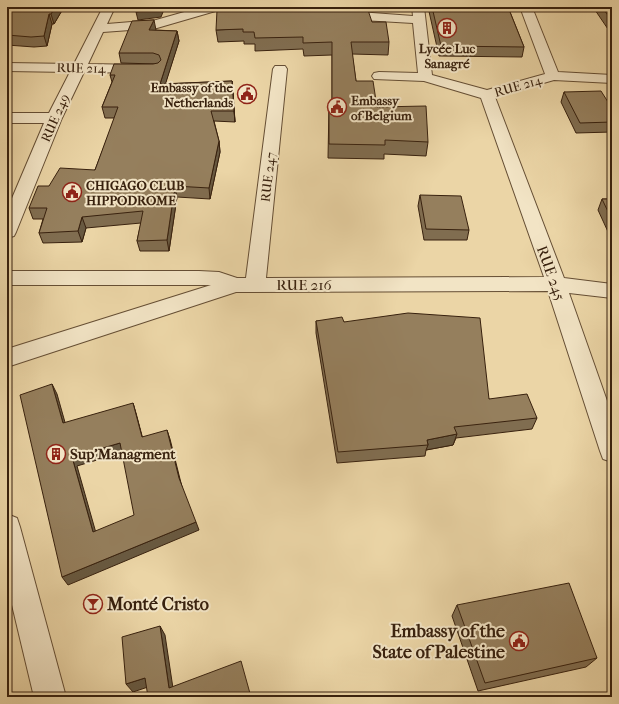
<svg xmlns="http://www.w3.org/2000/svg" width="619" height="704" font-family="'IM FELL French Canon',serif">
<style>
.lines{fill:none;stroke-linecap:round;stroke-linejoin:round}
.minor-casing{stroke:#654e34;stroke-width:2}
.minor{fill:#f2e4c5;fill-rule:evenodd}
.wall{fill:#806d50;stroke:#38210e}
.shaded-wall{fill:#685941;stroke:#38210e}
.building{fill:#957f5d;stroke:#38210e;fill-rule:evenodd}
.labels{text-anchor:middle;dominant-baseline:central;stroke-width:4;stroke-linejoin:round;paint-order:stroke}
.far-poi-label{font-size:13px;font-weight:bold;fill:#38210e;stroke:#f2e4c5;text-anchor:start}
.far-street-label{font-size:13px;fill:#38210e;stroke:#f2e4c5}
.street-label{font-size:15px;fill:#38210e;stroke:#f2e4c5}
.poi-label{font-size:15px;font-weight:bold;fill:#38210e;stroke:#f2e4c5;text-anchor:start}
.near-poi-label{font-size:18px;font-weight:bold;fill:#38210e;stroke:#f2e4c5;text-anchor:start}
</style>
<rect width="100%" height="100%" fill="#ebd5a6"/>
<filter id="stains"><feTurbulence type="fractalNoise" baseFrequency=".005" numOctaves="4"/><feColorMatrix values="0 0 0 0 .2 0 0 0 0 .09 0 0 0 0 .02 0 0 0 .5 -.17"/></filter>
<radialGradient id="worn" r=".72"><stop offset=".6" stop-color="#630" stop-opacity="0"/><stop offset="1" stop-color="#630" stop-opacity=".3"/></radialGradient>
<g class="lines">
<g class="minor-casing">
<g id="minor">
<polygon points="103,7 115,7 107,24 156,20 202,7 221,7 219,10 157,28 103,32 88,64 142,65 147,66 149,69 147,72 142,73 84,72 62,118 16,232 14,236 7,238 7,210 44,123 7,123 7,113 49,113 70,72 7,71 7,63 74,64"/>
<polygon points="302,7 325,7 345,11 413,16 412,7 424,7 432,75 487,90 545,74 520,7 532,7 558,72 612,75 612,83 554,80 495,97 564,278 612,284 612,298 569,293 612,415 612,462 603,459 600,451 548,291 236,292 7,367 7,349 211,285 7,285 7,271 199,271 219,272 237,278 246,278 273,69 275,66 285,66 287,69 266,278 544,277 481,98 424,81 374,79 372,76 374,73 379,72 418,73 413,23 345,19 304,10"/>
<polygon points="7,514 17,518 20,527 66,697 34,697 7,584"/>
</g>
</g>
<use href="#minor" class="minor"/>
</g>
<g class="wall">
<polygon points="7,7 64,7 54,24 52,24 47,46 34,47 7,45"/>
<polygon points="428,7 508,7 524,47 522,57 439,56"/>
<polygon points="593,7 612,7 612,35"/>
<polygon points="372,22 389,42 388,55 352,54 356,81 377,107 428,142 426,156 384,154 384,159 328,158 329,105 332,105 332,55 304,56 303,49 255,51 255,44 244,44 244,41 218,42 216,30"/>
<polygon points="155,30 177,31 179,41 165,84 232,81 235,122 214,121 219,141 220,152 210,199 177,197 169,251 140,251 137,241 141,223 86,228 82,242 43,243 39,233 43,219 33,219 29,208 49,186 95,170 115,118 105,118 102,107 112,82 110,75 156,64 121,63 119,53 156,30"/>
<polygon points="564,92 608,102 612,102 612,132 576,133 561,102"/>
<polygon points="420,195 469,230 467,240 424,240 418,206"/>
<polygon points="602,199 612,199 612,234 609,234 598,210"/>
<polygon points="316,321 344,322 489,399 537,418 532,429 456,438 453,445 426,450 425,456 337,463 316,333"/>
<polygon points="457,605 597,658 586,667 478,691 452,616"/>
</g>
<g class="shaded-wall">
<polygon points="55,7 64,7 54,24 51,14"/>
<polygon points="160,7 165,7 161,17 138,20 136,12"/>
<polygon points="49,14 52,24 47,46 44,36"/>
<polygon points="154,20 156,30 151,40 149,30"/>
<polygon points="177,31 179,41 162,95 160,84"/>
<polygon points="232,81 233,91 235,122 234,111"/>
<polygon points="219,141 220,152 210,199 209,188"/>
<polygon points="175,186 177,197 169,251 167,240"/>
<polygon points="82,217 86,228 82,242 78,231"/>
<polygon points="52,384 57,394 68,433 63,423"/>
<polygon points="133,403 136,413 145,447 142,437"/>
<polygon points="167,430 170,439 182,487 179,478"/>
<polygon points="457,434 453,445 426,450 428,445 427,440"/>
<polygon points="120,443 124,452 77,466 98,540 93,532 72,457"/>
<polygon points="196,522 199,530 68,585 62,577"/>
<polygon points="160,626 165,635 174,695 169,688"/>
<polygon points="145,678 151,686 133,692 126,684"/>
</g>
<g class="building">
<polygon points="7,7 55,7 51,14 49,14 44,36 31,37 7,35"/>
<polygon points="138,7 160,7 160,9 136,12"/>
<polygon points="295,7 345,7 368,10 372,22 386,22 389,42 351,42 356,81 373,81 377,107 426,106 428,142 385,140 385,145 329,144 329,105 332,105 332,42 303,43 303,37 255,38 254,32 243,32 243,29 216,30 217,10"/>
<polygon points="432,7 451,7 459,11 457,7 508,7 524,47 441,46"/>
<polygon points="602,7 612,7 612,21"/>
<polygon points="154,20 149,30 177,31 160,84 232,81 234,111 211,111 219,141 209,188 175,186 167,240 137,241 143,211 82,217 78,231 39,233 47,208 29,208 38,186 49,186 60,168 95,170 118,107 102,107 115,75 110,75 114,64 153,64 158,63 161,60 159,55 153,53 119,53 132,21"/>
<polygon points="601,91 608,102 612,102 612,122 580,123 564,92"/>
<polygon points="420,195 461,196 469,230 426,229"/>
<polygon points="602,199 612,199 612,220"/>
<polygon points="408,313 480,318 489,399 527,394 537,418 454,427 457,434 427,440 428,445 338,452 316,321 342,317 344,322"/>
<path d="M52,384l11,39 70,-20 9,34 25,-7 12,48 17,44 -134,55 -42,-182zM120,443l14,72 -41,17 -21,-75z"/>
<polygon points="569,583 597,658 485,683 457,605"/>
<polygon points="160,626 169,688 241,661 251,697 148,697 145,678 126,684 122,637"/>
</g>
<defs>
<g id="building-ring" transform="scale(1)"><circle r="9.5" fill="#f2e4c5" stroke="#8f2418" stroke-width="1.5"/><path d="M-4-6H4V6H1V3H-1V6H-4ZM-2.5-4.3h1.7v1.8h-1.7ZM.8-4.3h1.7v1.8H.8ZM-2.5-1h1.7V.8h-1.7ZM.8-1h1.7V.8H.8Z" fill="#8f2418"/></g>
<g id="civic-ring" transform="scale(1)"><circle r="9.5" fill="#f2e4c5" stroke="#8f2418" stroke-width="1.5"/><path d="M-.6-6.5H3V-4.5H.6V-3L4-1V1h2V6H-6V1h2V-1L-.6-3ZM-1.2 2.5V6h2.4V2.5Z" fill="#8f2418"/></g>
<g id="bar-ring" transform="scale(1)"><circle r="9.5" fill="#f2e4c5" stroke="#8f2418" stroke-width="1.5"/><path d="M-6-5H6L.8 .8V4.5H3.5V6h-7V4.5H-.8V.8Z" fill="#8f2418"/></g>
</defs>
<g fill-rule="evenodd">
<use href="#building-ring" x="447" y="28"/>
<use href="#civic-ring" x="247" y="94"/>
<use href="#civic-ring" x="337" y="107"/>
<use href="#civic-ring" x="72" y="192"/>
<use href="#building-ring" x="56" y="454"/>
<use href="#bar-ring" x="93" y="604"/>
<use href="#civic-ring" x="519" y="641"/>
</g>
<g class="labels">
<g class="far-poi-label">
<text x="447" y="48" text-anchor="middle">Lycée Luc<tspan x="447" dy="15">Sanagré</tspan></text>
<text x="233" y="87" text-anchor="end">Embassy of the<tspan x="233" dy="15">Netherlands</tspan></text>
<text x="351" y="100">Embassy<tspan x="351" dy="15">of Belgium</tspan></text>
<text x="86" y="185">CHIGAGO CLUB<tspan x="86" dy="15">HIPPODROME</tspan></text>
</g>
<g class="far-street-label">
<text transform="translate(81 68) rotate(1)">RUE 214</text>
<text transform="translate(518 86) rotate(-16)">RUE 214</text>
<text transform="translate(55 118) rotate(-66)">RUE 249</text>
<text transform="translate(268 177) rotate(-83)">RUE 247</text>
</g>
<g class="street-label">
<text transform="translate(551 273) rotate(70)">RUE 245</text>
<text x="304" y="285">RUE 216</text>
</g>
<g class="poi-label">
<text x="70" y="454">Sup'Managment</text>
</g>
<g class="near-poi-label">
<text x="107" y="604">Monté Cristo</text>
<text x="505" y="631" text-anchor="end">Embassy of the<tspan x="505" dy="21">State of Palestine</tspan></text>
</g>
</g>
<rect width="619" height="704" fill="none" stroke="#ebd5a6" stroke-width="24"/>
<rect x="8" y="8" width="603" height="688" fill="none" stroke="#38210e" stroke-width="2"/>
<rect x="12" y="12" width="595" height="680" fill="none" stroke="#38210e"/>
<rect width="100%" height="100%" filter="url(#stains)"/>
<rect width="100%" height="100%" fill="url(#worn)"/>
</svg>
